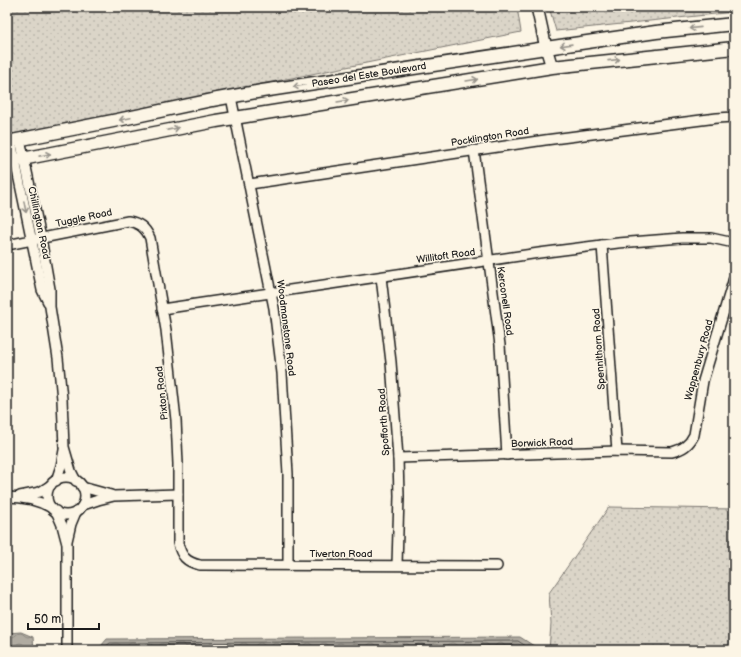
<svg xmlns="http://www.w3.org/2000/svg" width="741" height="657" font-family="'Balsamiq Sans',sans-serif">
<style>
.grass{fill:url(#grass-dots);stroke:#7c7872}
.water{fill:url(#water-waves);stroke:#75726c}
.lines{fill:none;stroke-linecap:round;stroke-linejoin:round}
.shore{stroke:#575551;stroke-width:1}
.minor-casing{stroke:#1c1c1c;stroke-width:12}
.tertiary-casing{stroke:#1c1c1c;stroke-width:14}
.secondary-casing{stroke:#1c1c1c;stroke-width:15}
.minor{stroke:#fcf5e5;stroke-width:9}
.tertiary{stroke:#fcf5e5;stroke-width:11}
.secondary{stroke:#fcf5e5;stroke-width:12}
.oneway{stroke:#97938b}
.labels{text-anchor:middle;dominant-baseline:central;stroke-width:3;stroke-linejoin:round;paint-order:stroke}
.street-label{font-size:10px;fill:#1c1c1c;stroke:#fcf5e5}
</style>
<defs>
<pattern id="grass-dots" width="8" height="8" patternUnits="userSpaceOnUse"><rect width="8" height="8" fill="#dbd5c8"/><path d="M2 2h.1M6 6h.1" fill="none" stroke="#bbb6ab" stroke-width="1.8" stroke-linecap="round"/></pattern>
<pattern id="water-waves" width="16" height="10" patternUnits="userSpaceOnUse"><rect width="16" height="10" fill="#b0aba1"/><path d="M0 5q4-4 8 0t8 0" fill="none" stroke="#8e8a82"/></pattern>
</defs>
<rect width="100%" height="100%" fill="#fcf5e5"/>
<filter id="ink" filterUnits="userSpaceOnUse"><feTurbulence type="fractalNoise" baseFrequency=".025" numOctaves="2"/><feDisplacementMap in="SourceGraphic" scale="8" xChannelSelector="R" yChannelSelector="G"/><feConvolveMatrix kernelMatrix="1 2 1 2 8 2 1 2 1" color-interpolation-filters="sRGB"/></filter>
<g filter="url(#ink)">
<g class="grass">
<polygon points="7,7 517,7 521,32 7,135"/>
<polygon points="549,7 734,7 734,12 556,31"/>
<polygon points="609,507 734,509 734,650 549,650 551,624 549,593"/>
</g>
<g class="water">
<polygon points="21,632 33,637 34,650 7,650 7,633"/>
<polygon points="520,637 537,648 537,650 101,650 101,646 107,639"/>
</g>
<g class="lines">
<g class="shore">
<polyline points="104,650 105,647 110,643 518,641 532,650"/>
<polyline points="109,650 112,648 517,646 523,650"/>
</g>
<g class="minor-casing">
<g id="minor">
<polyline points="231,97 274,308 282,373 288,474 288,565"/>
<polyline points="20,139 41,238 50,289 50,307 58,358 62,399 64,447 71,471 76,481"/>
<polyline points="11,141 42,290 48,302"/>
<polyline points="474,150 500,345 507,455"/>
<polyline points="250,184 545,140 717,118 734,117"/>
<path d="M7,245l121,-24c11,2 17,6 22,17l16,92 10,90 2,44v79c3,13 8,19 22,22l297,1"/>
<polyline points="602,245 617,451"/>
<polyline points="381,277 391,362 398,458 399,496 397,565"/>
<polyline points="162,309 539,253 618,243 682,238 711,238 734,243"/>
<path d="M398,458l219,-7 55,1c11,-3 17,-7 22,-17l9,-54 31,-103"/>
<circle cx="66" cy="496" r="19"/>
<polyline points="56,481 61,466 64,450"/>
<polyline points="82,487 111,495"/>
<polyline points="20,496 40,492 51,485"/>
<path d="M7,497c16,0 31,3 45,11"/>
<polyline points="83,505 98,500 114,496 178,494"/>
<polyline points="56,511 62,525 67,544 67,650"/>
<polyline points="67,541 71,524 76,512"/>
</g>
</g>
<g class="tertiary-casing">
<polyline id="tertiary" points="537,7 546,48 552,67"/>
</g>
<g class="secondary-casing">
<g id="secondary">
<polyline points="7,142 113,121 212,100 262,91 546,48 656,32 734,24"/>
<polyline points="7,162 216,121 552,67 734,48"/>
</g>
</g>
<use href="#minor" class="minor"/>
<use href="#tertiary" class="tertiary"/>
<use href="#secondary" class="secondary"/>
</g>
<defs><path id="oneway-shaft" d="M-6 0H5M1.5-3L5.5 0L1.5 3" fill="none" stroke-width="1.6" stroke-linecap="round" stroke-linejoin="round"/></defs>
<g class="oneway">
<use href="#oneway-shaft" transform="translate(695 28) rotate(174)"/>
<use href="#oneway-shaft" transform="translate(566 45) rotate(172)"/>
<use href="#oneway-shaft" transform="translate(614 60) rotate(-6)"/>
<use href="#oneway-shaft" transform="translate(472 80) rotate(-9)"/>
<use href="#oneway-shaft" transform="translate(299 86) rotate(171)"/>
<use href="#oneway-shaft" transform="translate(343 101) rotate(-9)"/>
<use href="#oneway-shaft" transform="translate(125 119) rotate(168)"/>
<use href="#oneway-shaft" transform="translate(173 129) rotate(-11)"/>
<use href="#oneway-shaft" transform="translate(45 155) rotate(-11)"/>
<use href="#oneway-shaft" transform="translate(25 207) rotate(79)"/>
</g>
</g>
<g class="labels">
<g class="street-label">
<text transform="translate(369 75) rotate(-9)">Paseo del Este Boulevard</text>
<text transform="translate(490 137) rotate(-9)">Pocklington Road</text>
<text transform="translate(84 218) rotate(-12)">Tuggle Road</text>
<text transform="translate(39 223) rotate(78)">Chillington Road</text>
<text transform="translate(446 256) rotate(-8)">Willitoft Road</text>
<text transform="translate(505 301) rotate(82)">Kerconell Road</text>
<text transform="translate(286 328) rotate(83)">Woodmanstone Road</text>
<text transform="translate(599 349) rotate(-94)">Spennithorn Road</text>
<text transform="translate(699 360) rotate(-75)">Wappenbury Road</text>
<text transform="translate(162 393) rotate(-96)">Pixton Road</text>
<text transform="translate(384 422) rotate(-94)">Spofforth Road</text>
<text transform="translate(542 443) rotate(-2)">Borwick Road</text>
<text x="341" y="554">Tiverton Road</text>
</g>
</g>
<rect width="741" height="657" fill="none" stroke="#fcf5e5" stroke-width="24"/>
<rect x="12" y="12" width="717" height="633" fill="none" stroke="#1c1c1c" stroke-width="1.5" filter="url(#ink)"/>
<path d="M28 623v6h71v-6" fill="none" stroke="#1c1c1c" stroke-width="2"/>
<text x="34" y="623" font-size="12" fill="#1c1c1c" stroke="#fcf5e5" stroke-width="3" paint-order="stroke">50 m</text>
</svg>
